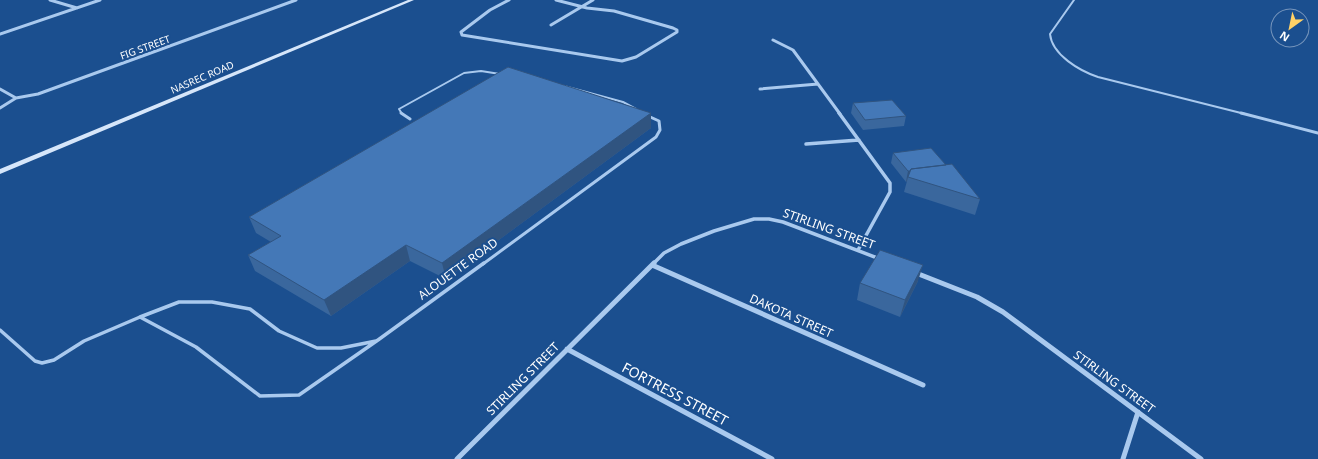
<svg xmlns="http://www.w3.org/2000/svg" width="1318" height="459" font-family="'Noto Sans',sans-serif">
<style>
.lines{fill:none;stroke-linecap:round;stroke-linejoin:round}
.service-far2{stroke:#a9c9ee;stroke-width:2}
.service-far1{stroke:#a9c9ee;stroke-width:3}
.service{stroke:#a9c9ee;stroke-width:3.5}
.minor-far2{stroke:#a9c9ee;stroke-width:3}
.minor-far1{stroke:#a9c9ee;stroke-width:3.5}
.minor{stroke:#a9c9ee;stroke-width:5}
.secondary{fill:#d6e6fa;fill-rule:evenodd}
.wall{fill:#3a679d}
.shaded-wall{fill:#305480}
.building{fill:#4478b7;stroke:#305480}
.labels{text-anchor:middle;stroke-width:4;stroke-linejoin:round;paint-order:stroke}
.far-street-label{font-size:10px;fill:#fff;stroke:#1b4f8f}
.street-label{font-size:12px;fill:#fff;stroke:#1b4f8f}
.near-street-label{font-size:14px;fill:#fff;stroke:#1b4f8f}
</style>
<rect width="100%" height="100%" fill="#1b4f8f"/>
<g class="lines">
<path class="service-far2" d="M1074,0L1050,34C1052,55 1080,71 1098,77L1245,114
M564,86L623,102L636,109
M402,114L399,109L464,73L481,71L500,74"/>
<path class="service-far1" d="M401,113L410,119
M1241,113L1318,133
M483,264L656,137L660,130L659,121L648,116"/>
<path class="service" d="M140,317L179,302H212L250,309L279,331L317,348H341L376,341
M0,330L35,361L42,363L54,360L84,341L140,317L196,347L260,396L299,395L378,340L484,263"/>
<path class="minor-far2" d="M50,0L77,8
M509,0L490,10L461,32L462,35L622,61L636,57L677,32V30L673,28L614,11L587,8L556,0
M551,25L593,0
M0,34L100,0
M773,40L793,50L840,114
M0,89L16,98L38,94L296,0
M760,89L818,84
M0,108L16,98"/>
<path class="minor-far1" d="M839,113L890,183V192L858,250
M806,144L859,140
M653,264L664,253L681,244L714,231L754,219H769L783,222L880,259"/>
<path class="minor" d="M652,265L923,385
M916,273L977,297L1003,312L1201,459
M567,349L772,459
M457,459L654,263
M1123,459L1138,412"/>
<path class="secondary" d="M408,0H414L0,174V169Z"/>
</g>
<path class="wall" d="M853,103L906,116L904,126L863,130L851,113Z
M651,113V128L446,279L410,261L331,316L255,271L248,255L271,242L256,233L249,217Z
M893,153L946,165L980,199L975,215L904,192L907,181L906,182L891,163Z
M918,281L900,317L857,300L860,283Z"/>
<path class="shaded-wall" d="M651,113V128L446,279L442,263Z
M947,166L908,177L907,181L906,182L908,171Z
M406,245L410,261L331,316L324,300Z
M923,265L918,281L900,317L905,300Z"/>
<path class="building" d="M508,67L651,113L442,263L406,245L324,300L248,255L281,236L249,217Z
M892,100L906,116L865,120L853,103Z
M931,148L946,165L911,169L910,171H908L893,153Z
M952,164L980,199L908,177L911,169Z
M880,250L923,265L905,300L860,283Z"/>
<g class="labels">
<g class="far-street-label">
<text transform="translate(145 47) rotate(-20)" y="4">FIG STREET</text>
<text transform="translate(202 77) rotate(-23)" y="4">NASREC ROAD</text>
</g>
<g class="street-label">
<text transform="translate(829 229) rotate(20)" y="4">STIRLING STREET</text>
<text transform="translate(458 269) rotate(-36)" y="4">ALOUETTE ROAD</text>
<text transform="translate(791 316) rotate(24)" y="4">DAKOTA STREET</text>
<text transform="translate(523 379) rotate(-45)" y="4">STIRLING STREET</text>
<text transform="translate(1114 382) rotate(36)" y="4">STIRLING STREET</text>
</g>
<g class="near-street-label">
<text transform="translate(675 394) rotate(28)" y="5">FORTRESS STREET</text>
</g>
</g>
<g transform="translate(1290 28) rotate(213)"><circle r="19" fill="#1b4f8f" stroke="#7695bc"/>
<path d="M0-3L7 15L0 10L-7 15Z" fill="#ffd166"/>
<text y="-6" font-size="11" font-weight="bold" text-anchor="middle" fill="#ffffff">N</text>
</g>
</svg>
